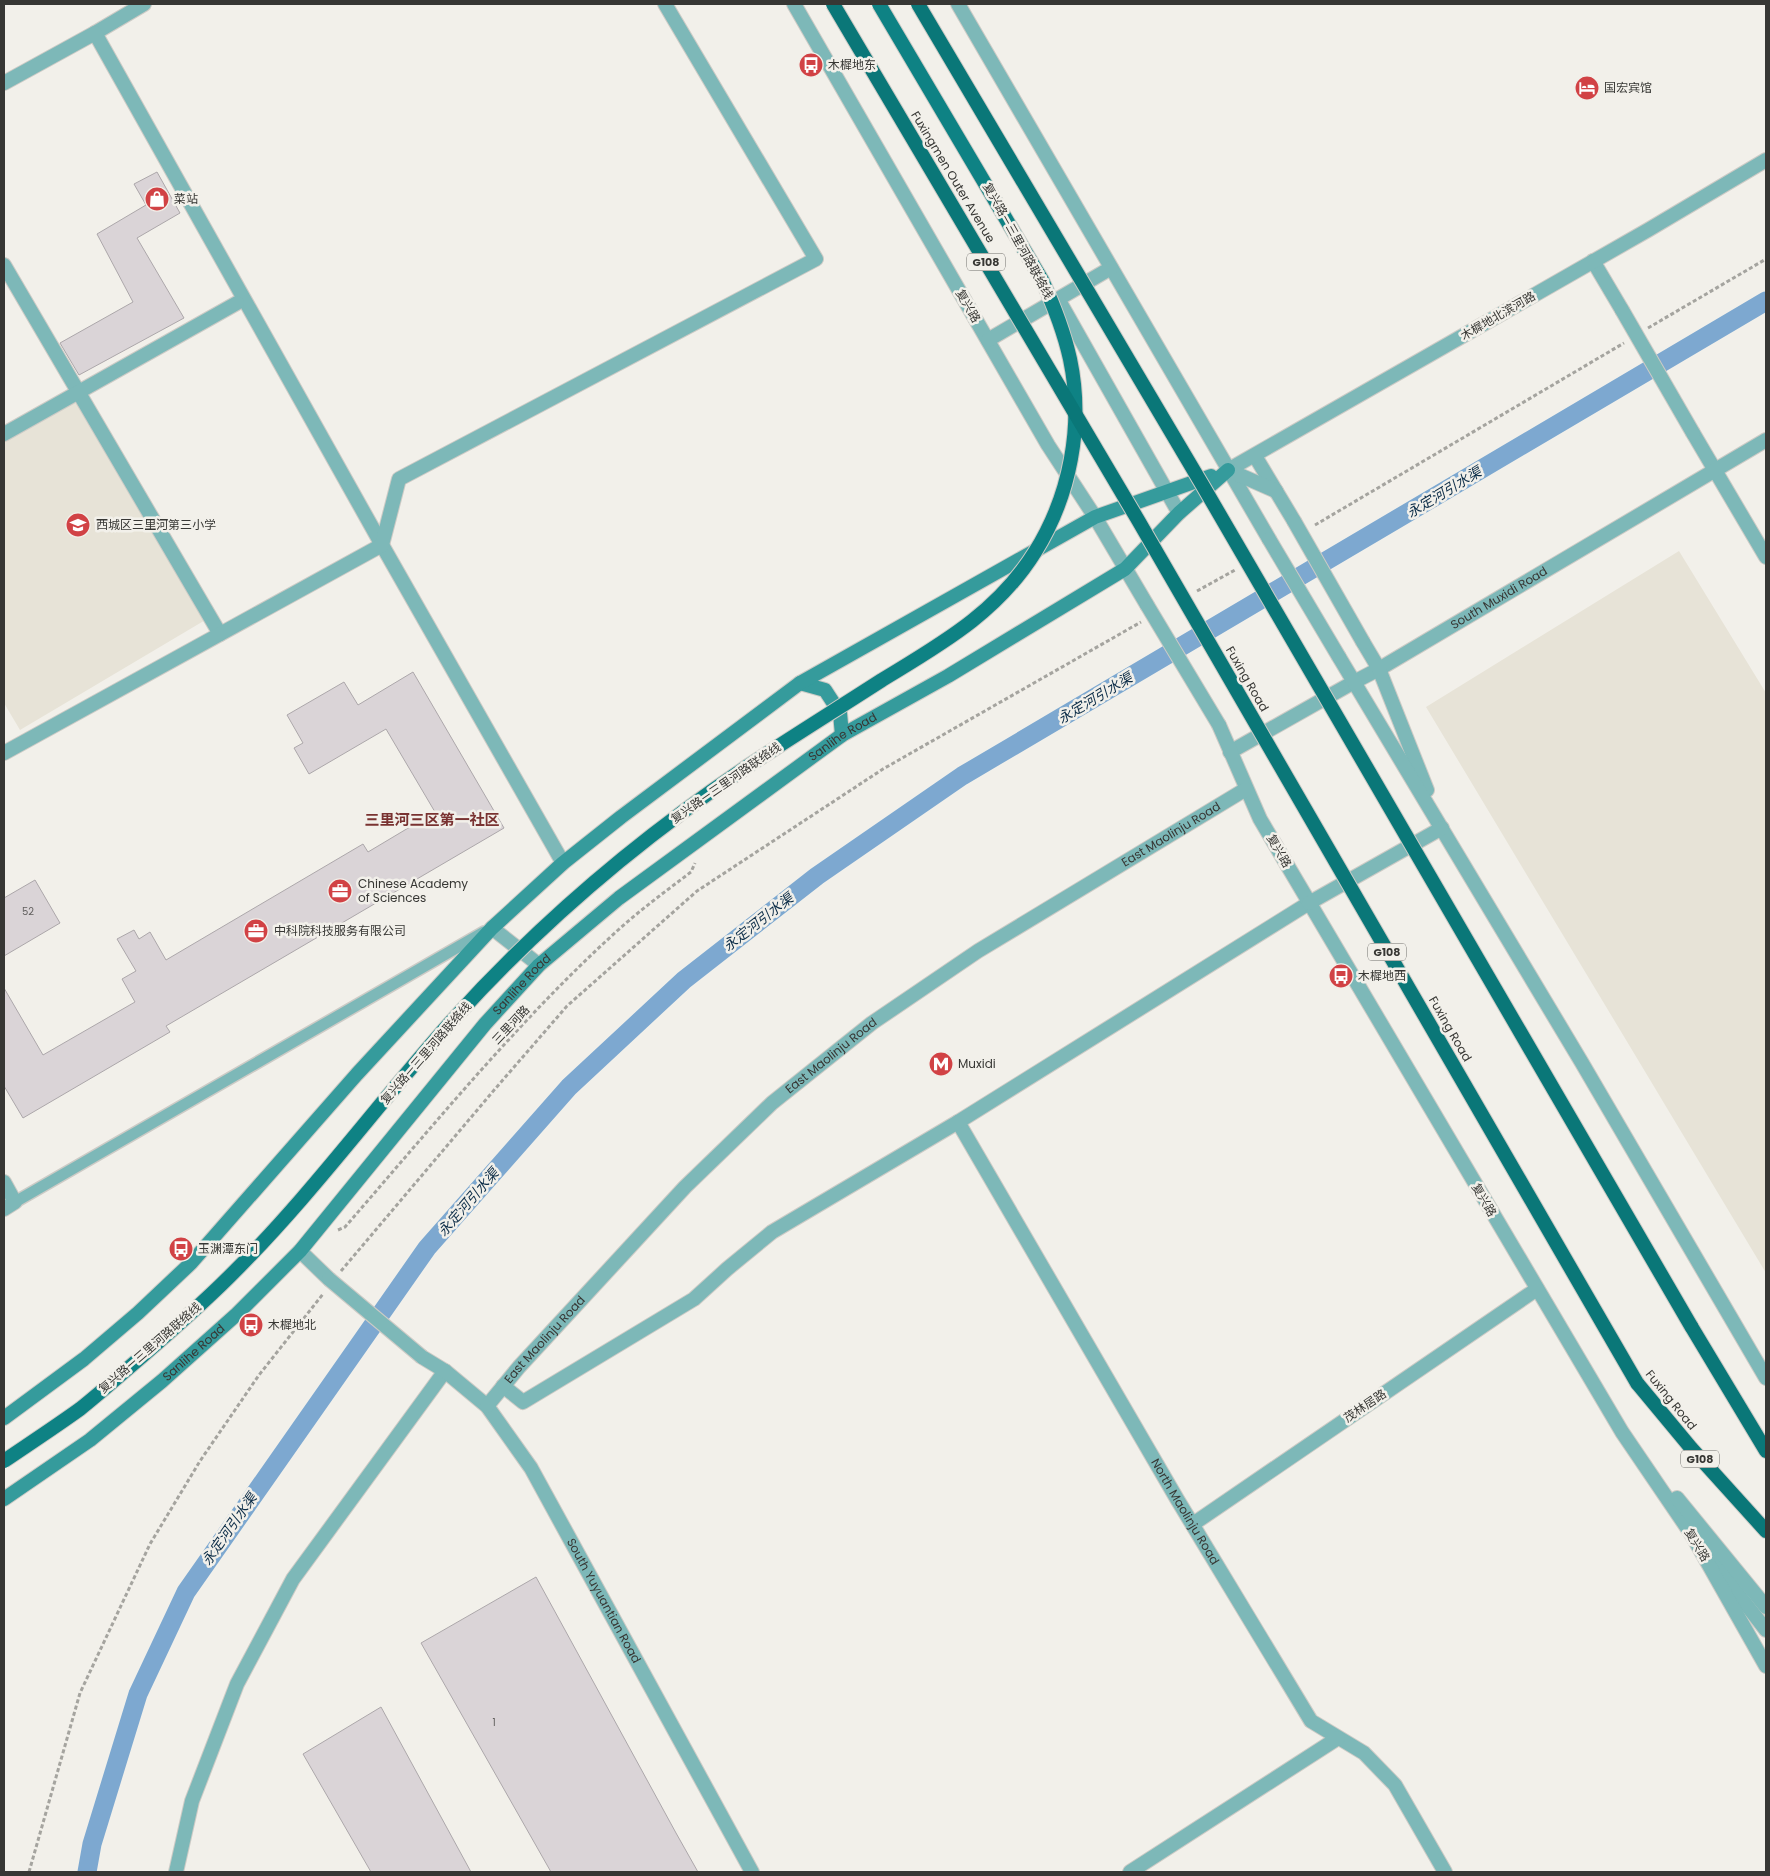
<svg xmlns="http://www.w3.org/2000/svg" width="1770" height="1876" font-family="Poppins,'Noto Sans SC',sans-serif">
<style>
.built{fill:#e7e3d7}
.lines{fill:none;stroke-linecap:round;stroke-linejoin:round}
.canal{stroke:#7da8d0;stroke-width:19}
.building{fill:#dad4d7;stroke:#aca7aa}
.service-casing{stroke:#cdcbc6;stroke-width:14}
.minor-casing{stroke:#cdcbc6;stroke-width:16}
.tertiary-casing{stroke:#cdcbc6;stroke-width:16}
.secondary-casing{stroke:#cdcbc6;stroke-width:16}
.trunk-casing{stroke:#cdcbc6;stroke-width:16}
.path{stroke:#a5a49f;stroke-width:3;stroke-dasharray:4 2.5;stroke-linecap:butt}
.service{stroke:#7db8b8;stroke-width:11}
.minor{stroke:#7db8b8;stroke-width:14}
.tertiary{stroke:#7db8b8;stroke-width:14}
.secondary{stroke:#359b9c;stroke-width:14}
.trunk{stroke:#0a7778;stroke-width:14}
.minor-bridge-casing{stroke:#cdcbc6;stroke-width:16;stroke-linecap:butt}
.tertiary-bridge-casing{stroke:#cdcbc6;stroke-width:16;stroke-linecap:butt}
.primary-bridge-casing{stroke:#cdcbc6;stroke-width:16;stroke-linecap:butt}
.trunk-bridge-casing{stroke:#cdcbc6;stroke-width:16;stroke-linecap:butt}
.minor-bridge{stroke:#7db8b8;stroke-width:14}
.tertiary-bridge{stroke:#7db8b8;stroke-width:14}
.primary-bridge{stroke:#0e8284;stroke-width:14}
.trunk-bridge{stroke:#0a7778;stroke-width:14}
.labels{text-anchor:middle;stroke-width:5;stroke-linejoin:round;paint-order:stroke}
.number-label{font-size:10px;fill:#605e5d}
.shield{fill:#f2f0ea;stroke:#6f6e6b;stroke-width:1}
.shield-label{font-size:11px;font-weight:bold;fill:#373734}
.poi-label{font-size:12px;fill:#373734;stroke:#f2f0ea;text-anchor:start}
.street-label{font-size:12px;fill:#373734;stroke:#f2f0ea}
.water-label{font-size:14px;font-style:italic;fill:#0c2d48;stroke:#f2f0ea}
.quarter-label{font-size:15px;font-weight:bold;fill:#793231;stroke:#f2f0ea}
</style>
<rect width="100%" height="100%" fill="#f2f0ea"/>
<path class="built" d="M72,391L207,619L20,730L4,703V431Z
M1679,551L1766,693V1273L1426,707Z"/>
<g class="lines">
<path class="canal" d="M87,1872L92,1844L138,1694L186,1592L427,1248L569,1087L684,980L817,876L962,776L1766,301"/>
</g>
<path class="building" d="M157,172L180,213L137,238L184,318L79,375L60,343L133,302L97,234L146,205L134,184Z
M413,672L504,828L166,1026L170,1032L23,1118L4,1086V988L43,1055L135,1002L122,979L136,971L117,939L134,930L139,939L150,932L166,960L363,844L368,852L435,812L386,729L309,774L294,748L303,743L287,715L344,682L358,705Z
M35,880L60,923L4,956V898Z
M536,1577L676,1833L698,1872H551L421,1643Z
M381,1707L471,1872H371L303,1754Z"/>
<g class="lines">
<defs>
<path id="service" d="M15,1202L484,932"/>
<g id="minor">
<path d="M95,33L144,4"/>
<path d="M4,83L95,33L382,545L563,863"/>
<path d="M1593,261L1622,310"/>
<path d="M4,265L220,634"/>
<path d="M1693,433L1766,557"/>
<path d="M4,434L237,303"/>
<path id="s1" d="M1230,752L1354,682L1379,669L1766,440"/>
<path d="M4,753L382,545L399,479L816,259L665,4"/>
<path id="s2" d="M958,1122L1177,1499L1311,1721L1364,1753L1395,1785L1445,1872"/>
<path d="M4,1182L15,1202L4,1209"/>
<path d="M503,1386L523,1402L694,1299L727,1269L772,1232L958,1122L1309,903"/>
<path d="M1193,1524L1537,1289"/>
<path d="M1710,1558L1766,1630"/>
<path d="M176,1872L192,1801L237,1684L293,1579L445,1371"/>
<path d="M1130,1872L1338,1738"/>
</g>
<g id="tertiary">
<path d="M794,4L1048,445L1095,517L1147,605"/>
<path d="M958,4L1269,539"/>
<path d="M1058,299L1179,513"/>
<path d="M988,340L1111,268"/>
<path d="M1255,456L1294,521"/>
<path d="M1228,470L1648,230L1766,160"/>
<path d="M1228,470L1276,491"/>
<path d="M1363,642L1379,669L1427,790"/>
<path d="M1339,657L1582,1063L1766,1378"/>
<path d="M1219,725L1260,819L1622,1432L1692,1535L1766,1666"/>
<path d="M1309,903L1442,828"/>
<path d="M492,928L539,965"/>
<path d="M300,1251L329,1279"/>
<path id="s3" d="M422,1357L445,1371L487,1406L531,1468L752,1872"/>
<path id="s4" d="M487,1406L519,1367L685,1187L772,1103L872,1023L978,951L1246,789"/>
<path d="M1677,1498L1766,1607"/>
</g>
<g id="secondary">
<path d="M800,683L825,690L840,713L842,735"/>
<path d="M4,1418L84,1359L138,1313L191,1263L357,1074L492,928L563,863L621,817L800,683L1095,517L1211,476"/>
<path id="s5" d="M4,1499L90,1440L162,1381L237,1314L300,1251L485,1024L539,965L619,898L842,735L948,676L1125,569L1179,513L1228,470"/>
</g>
<path id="trunk" d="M1691,1326L1766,1451
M1637,1383L1691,1448L1766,1531"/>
</defs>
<use href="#service" class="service-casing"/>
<use href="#minor" class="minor-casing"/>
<use href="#tertiary" class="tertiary-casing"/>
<use href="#secondary" class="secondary-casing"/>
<use href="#trunk" class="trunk-casing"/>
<path class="path" d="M1648,328L1766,259
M1315,525L1624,343
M1197,591L1235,570
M338,1230L345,1227C433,1126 518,1021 617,931C640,910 666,891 691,872L695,863
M341,1271L495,1089L567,1006L697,891L883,769L1141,622
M29,1872L80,1693L150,1544L200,1461L259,1375L323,1294"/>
<use href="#service" class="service"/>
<use href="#minor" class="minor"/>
<use href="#tertiary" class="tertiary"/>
<use href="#secondary" class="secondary"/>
<use href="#trunk" class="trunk"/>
<defs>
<path id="minor-bridge" d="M1622,310L1693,433"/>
<path id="tertiary-bridge" d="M1294,521L1363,642
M1269,539L1339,657
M1147,605L1219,725
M329,1279L422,1357"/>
<path id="primary-bridge" d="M4,1461C29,1444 55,1427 80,1409C95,1397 110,1384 125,1371C161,1340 197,1309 230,1276C310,1197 376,1106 450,1023C538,925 639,839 748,766C792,737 837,709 882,680C941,644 997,613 1035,552C1070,496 1084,425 1070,359C1064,332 1054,306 1042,280L879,4"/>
<path id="trunk-bridge" d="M833,4L1138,520L1637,1383
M918,4L1203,486L1691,1326"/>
</defs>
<use href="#minor-bridge" class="minor-bridge-casing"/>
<use href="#tertiary-bridge" class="tertiary-bridge-casing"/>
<use href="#primary-bridge" class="primary-bridge-casing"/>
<use href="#trunk-bridge" class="trunk-bridge-casing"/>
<use href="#minor-bridge" class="minor-bridge"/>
<use href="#tertiary-bridge" class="tertiary-bridge"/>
<use href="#primary-bridge" class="primary-bridge"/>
<use href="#trunk-bridge" class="trunk-bridge"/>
</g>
<defs>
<symbol id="bus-disc" viewBox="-11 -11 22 22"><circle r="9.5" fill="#d14245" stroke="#f2f0ea"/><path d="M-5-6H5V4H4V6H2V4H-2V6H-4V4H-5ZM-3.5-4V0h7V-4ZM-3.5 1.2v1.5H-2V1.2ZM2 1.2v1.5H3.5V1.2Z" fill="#fff"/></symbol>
<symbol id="hotel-disc" viewBox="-11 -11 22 22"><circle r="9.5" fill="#d14245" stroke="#f2f0ea"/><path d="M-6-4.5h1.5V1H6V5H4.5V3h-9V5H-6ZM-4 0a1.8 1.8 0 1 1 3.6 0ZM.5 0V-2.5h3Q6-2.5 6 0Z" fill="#fff"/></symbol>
<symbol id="shop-disc" viewBox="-11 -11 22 22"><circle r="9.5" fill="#d14245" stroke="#f2f0ea"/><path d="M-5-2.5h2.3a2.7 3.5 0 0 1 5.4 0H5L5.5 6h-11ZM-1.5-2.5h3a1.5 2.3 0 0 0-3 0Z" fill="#fff"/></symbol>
<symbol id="school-disc" viewBox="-11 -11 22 22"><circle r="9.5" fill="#d14245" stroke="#f2f0ea"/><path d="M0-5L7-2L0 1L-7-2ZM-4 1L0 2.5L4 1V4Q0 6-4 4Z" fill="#fff"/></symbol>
<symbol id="office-disc" viewBox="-11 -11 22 22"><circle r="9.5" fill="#d14245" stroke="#f2f0ea"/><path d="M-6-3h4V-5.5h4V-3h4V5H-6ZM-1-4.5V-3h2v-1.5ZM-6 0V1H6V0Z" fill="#fff"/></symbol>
<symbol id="metro-disc" viewBox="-11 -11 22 22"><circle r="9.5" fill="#d14245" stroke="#f2f0ea"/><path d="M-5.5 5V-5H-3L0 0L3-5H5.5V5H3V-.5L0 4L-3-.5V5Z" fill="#fff"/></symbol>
</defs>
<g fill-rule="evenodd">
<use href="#bus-disc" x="797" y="51" width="28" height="28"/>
<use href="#hotel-disc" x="1573" y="74" width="28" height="28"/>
<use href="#shop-disc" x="143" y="185" width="28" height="28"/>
<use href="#school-disc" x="64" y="511" width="28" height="28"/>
<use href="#office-disc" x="326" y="877" width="28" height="28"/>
<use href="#office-disc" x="242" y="917" width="28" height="28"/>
<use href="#bus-disc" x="1327" y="962" width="28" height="28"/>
<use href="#metro-disc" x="927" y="1050" width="28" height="28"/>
<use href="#bus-disc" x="167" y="1235" width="28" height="28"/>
<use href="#bus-disc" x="237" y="1311" width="28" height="28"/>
</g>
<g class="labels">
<g class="number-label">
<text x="28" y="915">52</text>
<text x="494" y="1726">1</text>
</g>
<g class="shield">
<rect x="967" y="253.5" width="38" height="17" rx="4"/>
<rect x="1368" y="943.5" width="38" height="17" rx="4"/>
<rect x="1681" y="1450.5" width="38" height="17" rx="4"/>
</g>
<g class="shield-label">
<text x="986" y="266">G108</text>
<text x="1387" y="956">G108</text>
<text x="1700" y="1463">G108</text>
</g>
<g class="poi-label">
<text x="828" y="69">木樨地东</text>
<text x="1604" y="92">国宏宾馆</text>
<text x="174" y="203">菜站</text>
<text x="96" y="529">西城区三里河第三小学</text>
<text x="358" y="888">Chinese Academy<tspan x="358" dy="14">of Sciences</tspan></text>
<text x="274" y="935">中科院科技服务有限公司</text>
<text x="1358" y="980">木樨地西</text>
<text x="958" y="1068">Muxidi</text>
<text x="198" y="1253">玉渊潭东门</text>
<text x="268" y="1329">木樨地北</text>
</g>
<g class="street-label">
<text transform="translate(953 177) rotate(59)" y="4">Fuxingmen Outer Avenue</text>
<text transform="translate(1018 241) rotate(61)" y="4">复兴路—三里河路联络线</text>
<text transform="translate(968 306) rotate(60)" y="4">复兴路</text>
<text transform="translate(1498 316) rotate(-30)" y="4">木樨地北滨河路</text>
<text dy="4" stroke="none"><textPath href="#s1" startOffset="310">South Muxidi Road</textPath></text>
<text transform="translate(1247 679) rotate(60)" y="4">Fuxing Road</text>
<text dy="4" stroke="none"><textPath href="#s5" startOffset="1140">Sanlihe Road</textPath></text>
<text transform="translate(726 783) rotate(-35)" y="4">复兴路—三里河路联络线</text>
<text dy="4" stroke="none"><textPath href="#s4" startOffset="898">East Maolinju Road</textPath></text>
<text transform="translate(1279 851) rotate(60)" y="4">复兴路</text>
<text dy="4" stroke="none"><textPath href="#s5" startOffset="734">Sanlihe Road</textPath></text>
<text transform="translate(511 1025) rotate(-47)" y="4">三里河路</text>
<text transform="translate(1450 1029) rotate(60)" y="4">Fuxing Road</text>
<text transform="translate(426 1053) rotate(-49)" y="4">复兴路—三里河路联络线</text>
<text dy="4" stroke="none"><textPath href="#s4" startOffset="492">East Maolinju Road</textPath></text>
<text transform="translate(1484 1200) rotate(60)" y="4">复兴路</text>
<text dy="4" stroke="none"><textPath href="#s4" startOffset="88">East Maolinju Road</textPath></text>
<text transform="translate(150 1348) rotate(-41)" y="4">复兴路—三里河路联络线</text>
<text dy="4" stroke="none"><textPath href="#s5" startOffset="240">Sanlihe Road</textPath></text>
<text transform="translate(1671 1400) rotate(51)" y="4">Fuxing Road</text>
<text transform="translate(1365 1406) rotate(-34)" y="4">茂林居路</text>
<text dy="4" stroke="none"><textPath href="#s2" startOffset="451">North Maolinju Road</textPath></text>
<text transform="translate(1697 1545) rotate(59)" y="4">复兴路</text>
<text dy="4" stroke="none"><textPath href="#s3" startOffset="309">South Yuyuantian Road</textPath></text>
</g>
<g class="water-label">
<text transform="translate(1444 492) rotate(-31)" y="5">永定河引水渠</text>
<text transform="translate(1095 698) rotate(-31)" y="5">永定河引水渠</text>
<text transform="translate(758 922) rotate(-38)" y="5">永定河引水渠</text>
<text transform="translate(468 1202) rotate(-49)" y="5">永定河引水渠</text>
<text transform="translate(229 1529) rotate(-55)" y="5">永定河引水渠</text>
</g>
<g class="quarter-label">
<text x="432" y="825">三里河三区第一社区</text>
</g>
</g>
<rect width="1770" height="1876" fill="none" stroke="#373734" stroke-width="10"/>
</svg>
